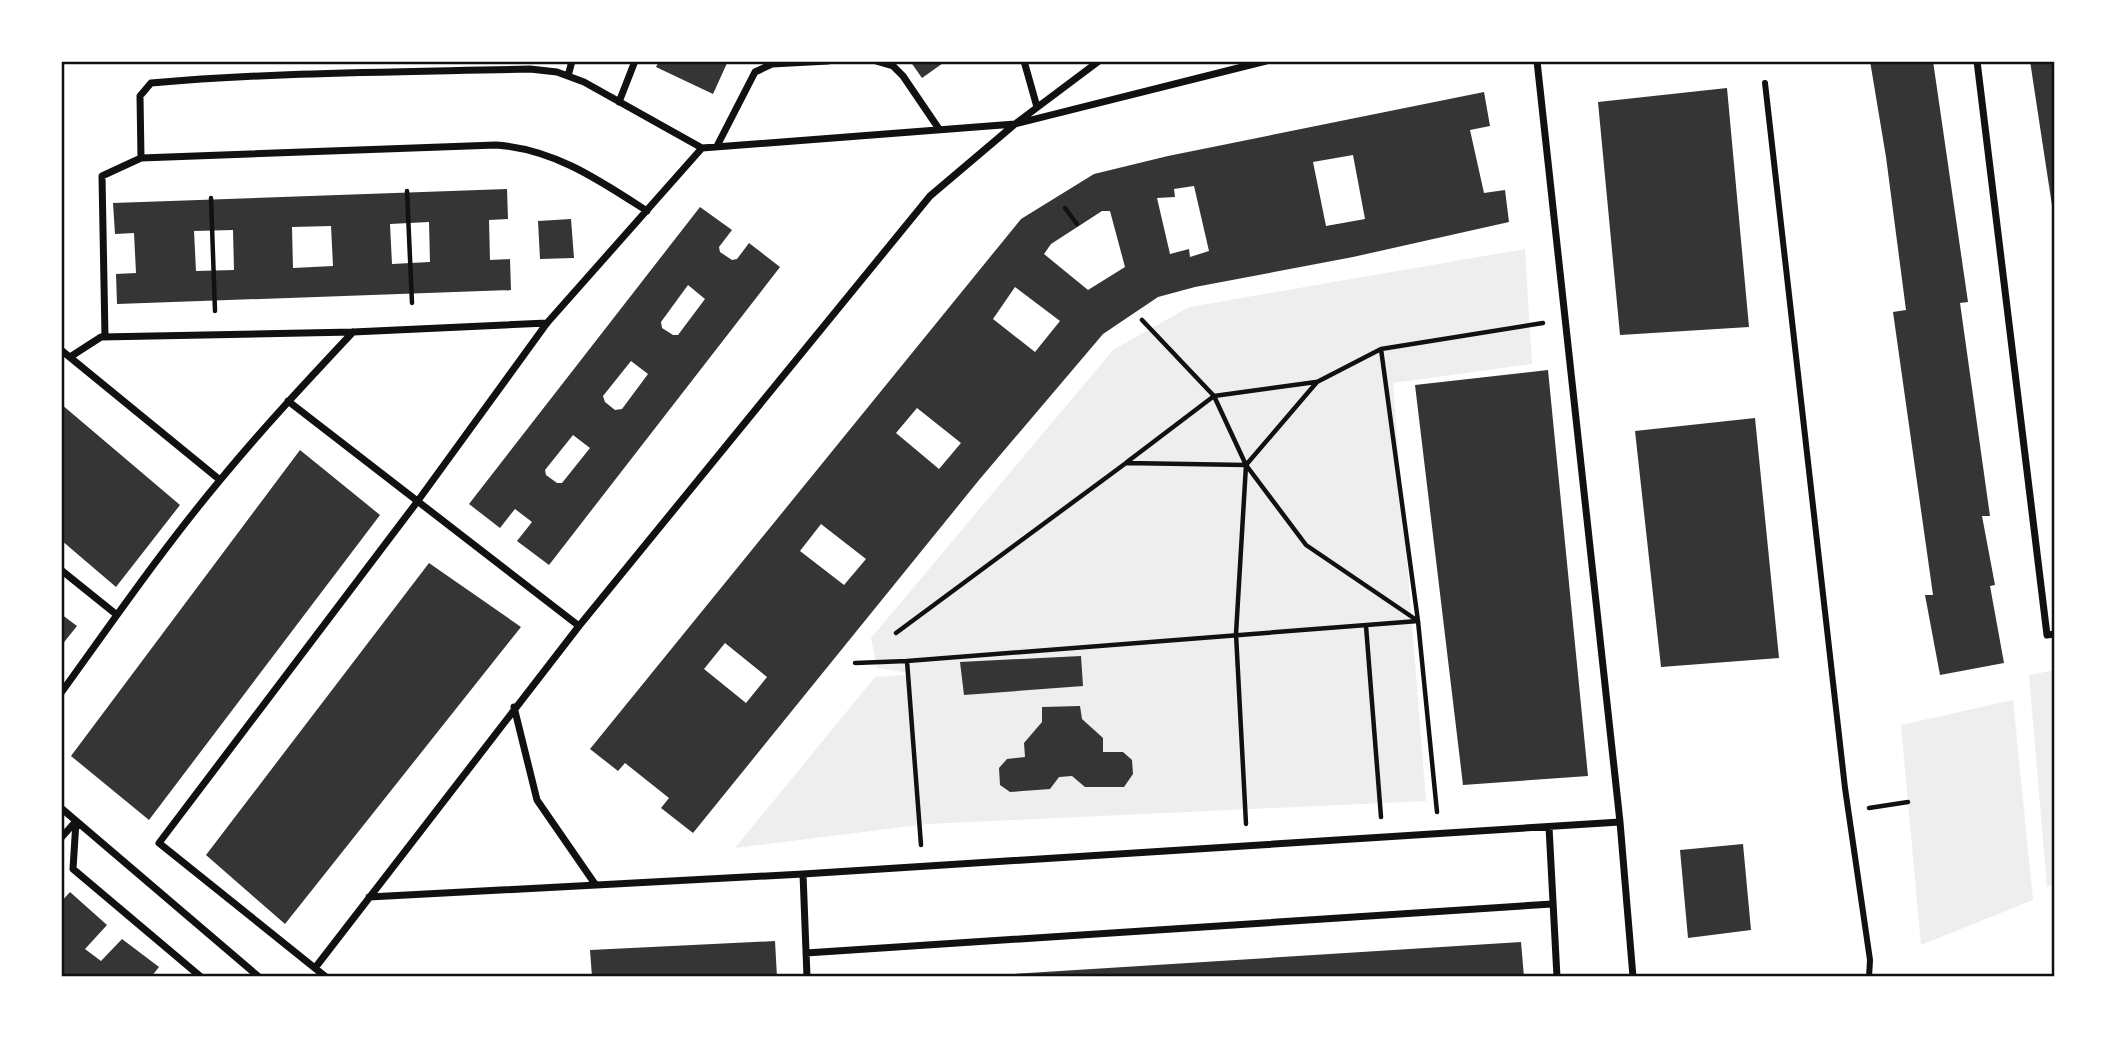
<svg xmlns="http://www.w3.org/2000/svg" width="2116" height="1038" font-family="'PT Sans Narrow',sans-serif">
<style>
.green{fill:#eee}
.building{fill:#353535;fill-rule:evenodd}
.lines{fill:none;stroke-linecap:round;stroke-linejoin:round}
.path{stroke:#111;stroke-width:4.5}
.pedestrian{stroke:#111;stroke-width:6}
.minor{stroke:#111;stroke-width:7}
.neatline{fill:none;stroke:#111;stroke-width:2.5}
</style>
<rect width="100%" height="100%" fill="#fff"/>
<path class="green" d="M1525,249L1532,364L1393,383L1426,801L927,824L735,848L875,677L915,674L877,668L871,638L1113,350L1189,307Z
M2055,670V884L2047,887L2029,675Z
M2013,700L2033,900L1921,945L1901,725Z"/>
<path class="building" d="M659,61H728L713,94L656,67Z
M910,61H946L922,78Z
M1870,61H1933L1968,302L1960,303L1990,516H1982L1995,585L1990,586L2004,663L1940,675L1925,595H1933L1893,312L1906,310L1886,157Z
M2030,61H2055V212H2053Z
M1727,88L1749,327L1620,335L1598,102Z
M1484,92L1490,126L1470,130L1484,193L1505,190L1509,222L1353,257L1195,287L1158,297L1103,334L979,480L693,833L661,808L669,798L625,763L618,771L590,749L1021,219L1094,174L1168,156ZM1353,155L1365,219L1326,226L1313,162ZM1194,186L1209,251L1190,257L1189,249L1170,254L1157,198L1175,197L1174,189ZM1102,211H1110L1125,267L1088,290L1044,254L1051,244ZM1015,287L1060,321L1035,352L993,319ZM917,408L961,443L939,469L896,433ZM821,524L866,559L844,585L800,551ZM725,643L767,677L746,703L704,669Z
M507,189L508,219L489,220L490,260L510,259L511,290L117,304L116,274L136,273L134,233L115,234L113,203ZM429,222L430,262L392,264L390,224ZM331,226L333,266L293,268L292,227ZM233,230L234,270L196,271L194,231Z
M700,207L732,230L719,247L720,252L732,260L737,259L749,243L780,267L549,565L517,541L532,522L515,509L500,528L469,504ZM688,285L705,299L678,335H673L662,328L661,322ZM631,361L648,374L622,409L615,410L605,402L603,396ZM573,435L590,448L562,483H557L546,475L545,470Z
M571,219L574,258L540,259L538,221Z
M1548,370L1588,776L1463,785L1415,385Z
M61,404L180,505L116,587L61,540Z
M1755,418L1779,658L1661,667L1635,431Z
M300,450L380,515L149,820L71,756Z
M429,563L521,627L285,924L206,855Z
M61,614L77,626L61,646Z
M1081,656L1083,686L964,695L960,662Z
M1080,706L1082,719L1103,738V752H1123L1132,760L1133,774L1124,787H1085L1072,776L1059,777L1050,789L1010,792L1000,785L999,768L1007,759L1025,757L1024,743L1042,722V707Z
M1743,844L1751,930L1688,938L1680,850Z
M70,892L107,925L85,949L101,961L122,939L159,967L151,977H61V902Z
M775,941L777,977H592L590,950Z
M1521,942L1524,977H998V975Z"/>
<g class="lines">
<path class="path" d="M407,191L412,303
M211,198L215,311
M1065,208L1077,224
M1142,320L1214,396L1246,465L1306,545L1418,621L1437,812
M1127,462L1214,396L1316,382
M1366,626L1381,817
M896,633L1126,463L1246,465
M855,663L907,661
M1869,808L1908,802
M1246,824L1236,634L1246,465L1317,382L1381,349L1543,323
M921,845L907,661L1418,621L1381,349"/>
<path class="pedestrian" d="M1765,83L1845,788L1870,960L1869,977"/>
<path class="minor" d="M876,61L893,66L903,76L939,129
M1024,61L1037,107
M1537,61L1620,822L1633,977
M1977,61L2047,635L2055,634
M568,76L572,61
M619,102L635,61
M717,146L755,72L772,64L828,61
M647,211C599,180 554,149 496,145L141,158L140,96L151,83C277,72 403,72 530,69L557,72L584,82L702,148L1015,124L1266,61
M105,337L102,176L141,158
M61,350L220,480
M70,357L101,337L353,332L547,323
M288,401L579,626
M61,570L117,615
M61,693C113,621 164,547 221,479C263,428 308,380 353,332
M514,707L537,800L595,884
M61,808L259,977
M76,821L73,869L201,977
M1549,827L1557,977
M61,838L76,821
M803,874L807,977
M369,897L803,874L1620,822
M806,953L1552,904
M315,968L579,626L930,196L1015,124L1099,61
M326,977L159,843L417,502L547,323L702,148"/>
</g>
<rect width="2116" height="1038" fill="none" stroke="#ffffff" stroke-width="126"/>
<rect x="63" y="63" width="1990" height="912" class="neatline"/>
</svg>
